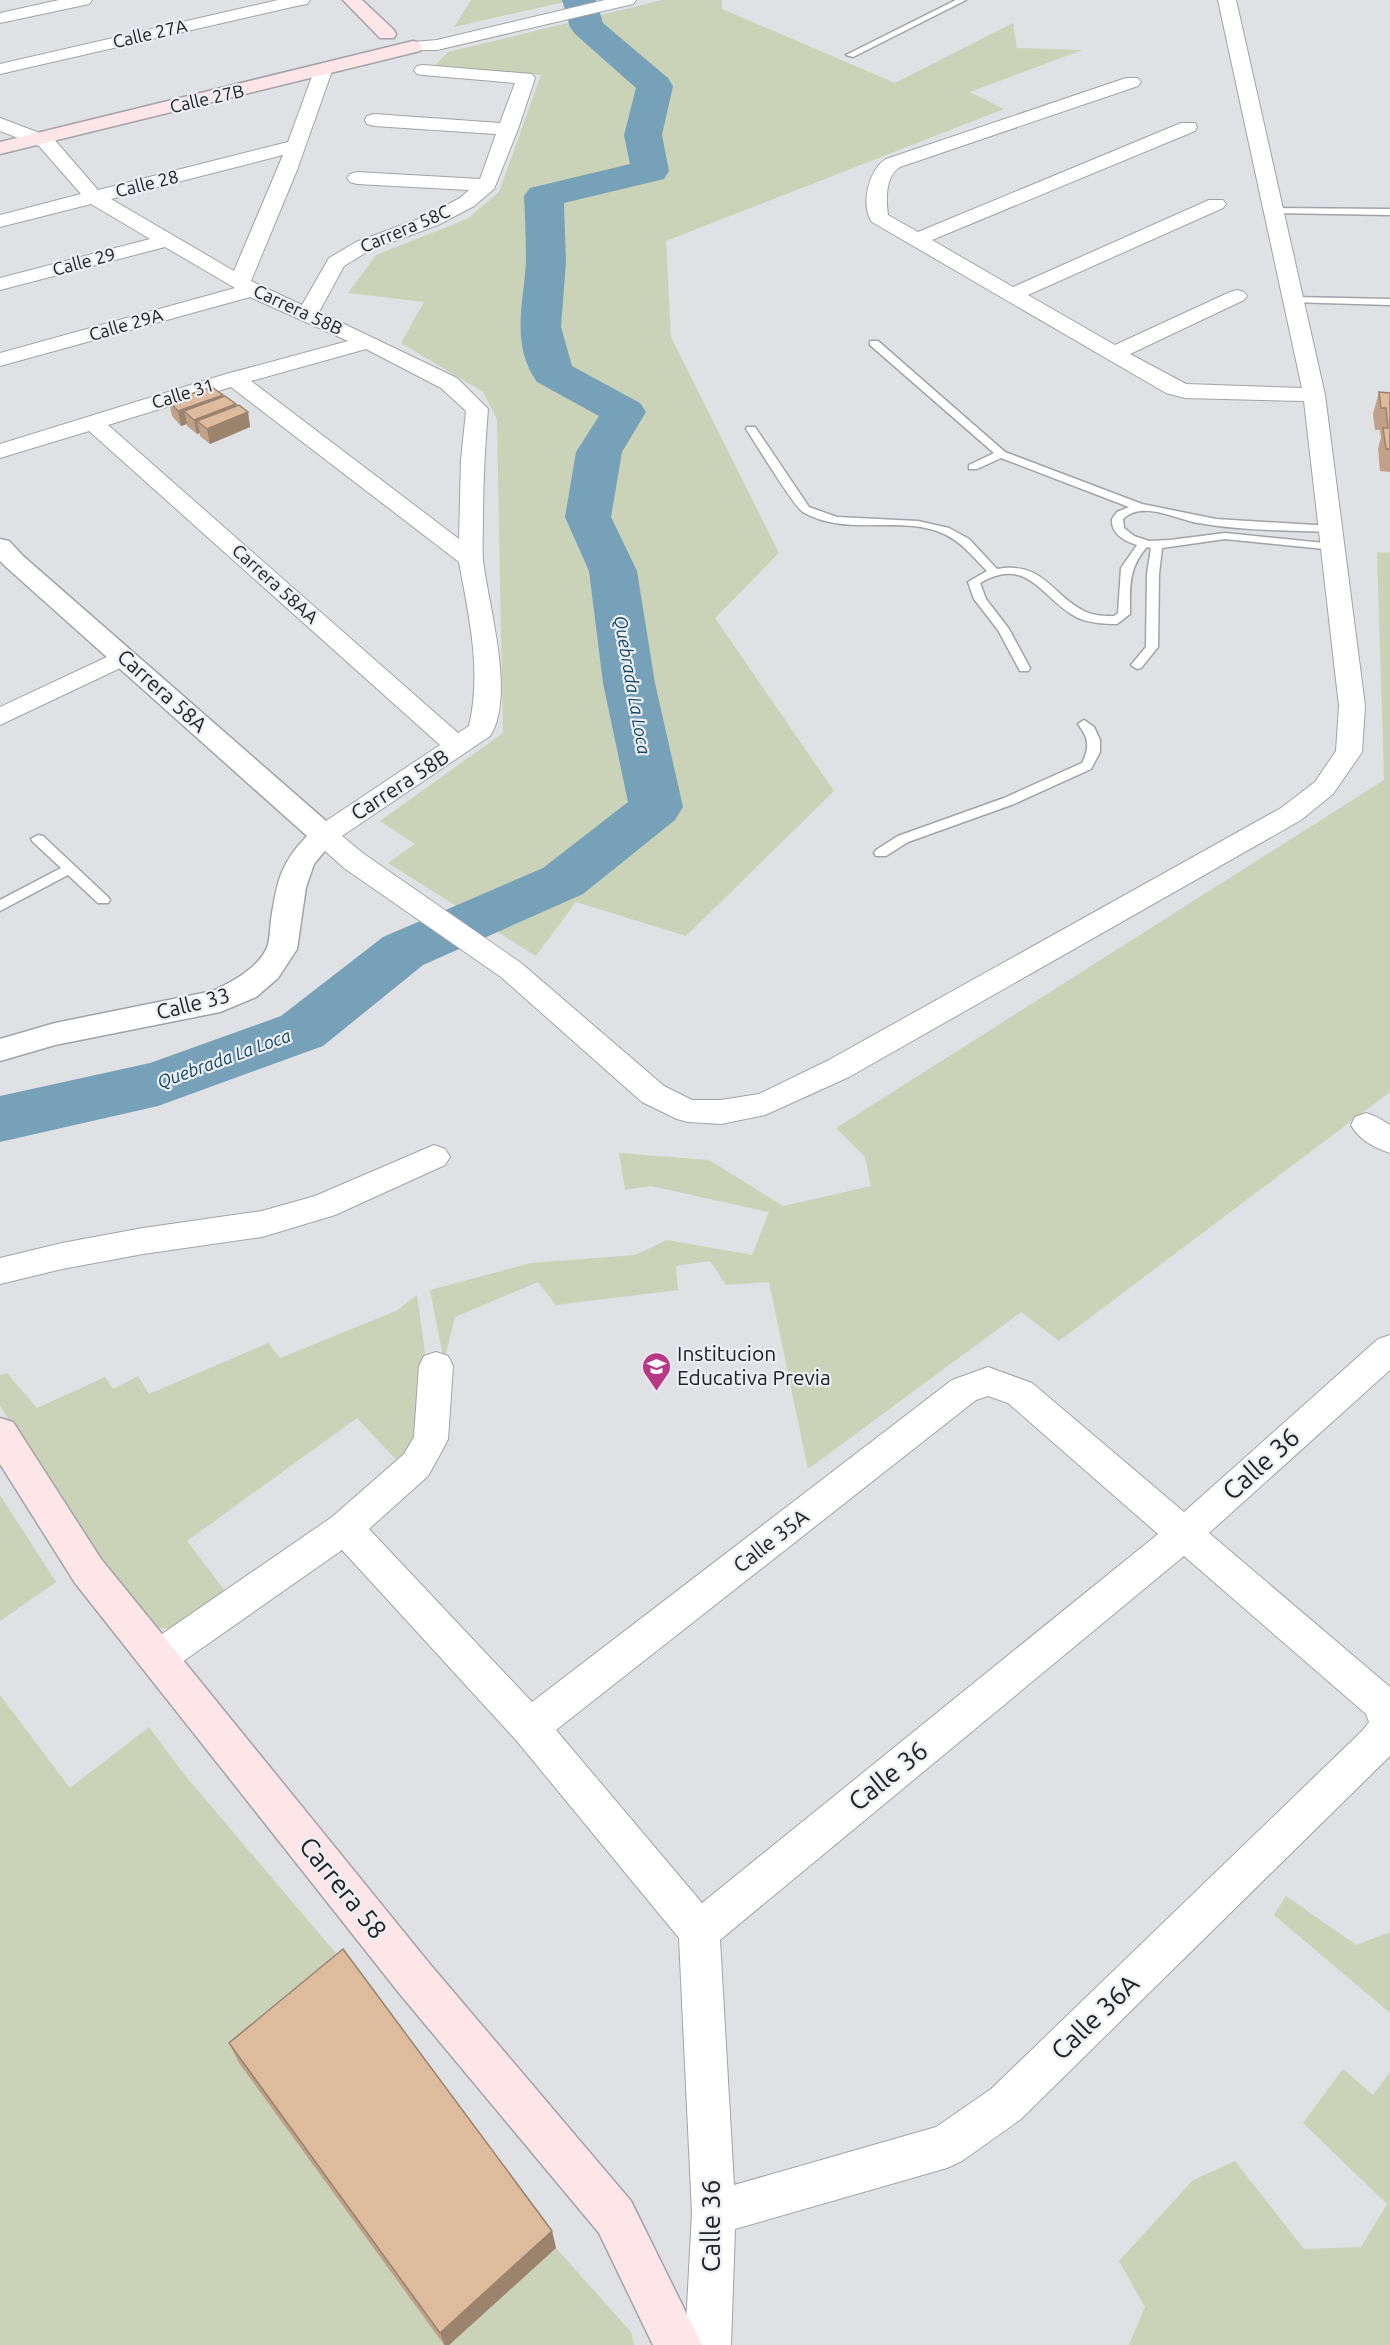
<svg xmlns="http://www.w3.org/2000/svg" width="1390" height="2345" font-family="Ubuntu,sans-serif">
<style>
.green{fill:#cad3b7}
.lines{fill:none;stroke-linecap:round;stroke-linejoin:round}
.river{fill:#77a1b9;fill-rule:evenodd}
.service-casing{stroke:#a2a3a8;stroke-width:3}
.minor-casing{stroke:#a2a3a8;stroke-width:2}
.tertiary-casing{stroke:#a2a3a8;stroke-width:3}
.secondary-casing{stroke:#a2a3a8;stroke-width:3}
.service{fill:#fff;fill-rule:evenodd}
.minor{fill:#fff;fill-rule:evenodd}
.tertiary{fill:#fff;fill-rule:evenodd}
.secondary{fill:#fee6e8;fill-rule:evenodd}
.wall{fill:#bfa187}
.shaded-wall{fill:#9b836e}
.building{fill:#debb9d;stroke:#9b836e;stroke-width:1.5}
.labels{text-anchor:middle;stroke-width:4.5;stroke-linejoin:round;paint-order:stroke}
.far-street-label{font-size:18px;fill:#202122;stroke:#eceef3}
.far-water-label{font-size:18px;font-style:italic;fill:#104660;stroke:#eceef3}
.street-label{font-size:21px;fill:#202122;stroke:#eceef3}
.poi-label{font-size:21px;fill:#202122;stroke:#eceef3;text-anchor:start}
.near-street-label{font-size:26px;fill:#202122;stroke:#eceef3}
</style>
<rect width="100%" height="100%" fill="#dfe1e5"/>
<path class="green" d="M471,0H573L454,27Z
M662,0H722V9L895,83L1013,23L1017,48L1082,50L970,92L1004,109L666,241L671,337L779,553L715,618L834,791L686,936L576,902L536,956L388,863L415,844L380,821L503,733L497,419L483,392L401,343L424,302L348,293L376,255L467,219L499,192L541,75L435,65L448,52Z
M1377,552L1390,553V1092L1059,1341L1021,1312L808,1469L769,1282L726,1285L710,1261L676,1266L678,1290L556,1305L538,1282L455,1317L444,1361L430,1290L531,1263L635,1255L667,1240L752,1255L769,1212L651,1186L625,1190L619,1153L709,1160L783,1206L871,1186L865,1157L836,1128L1384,780Z
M417,1295L429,1381L424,1435L403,1467L357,1418L187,1541L228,1595L179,1629L156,1628L103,1561L0,1406V1375L7,1373L37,1408L105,1377L113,1389L138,1376L149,1394L268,1343L280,1358L396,1311Z
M0,1495L56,1582L0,1621Z
M0,1695L70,1788L149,1727L183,1773L350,1970L239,2063L444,2345H0Z
M1286,1896L1356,1945L1390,1932V2013L1274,1915Z
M1343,2069L1373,2095L1390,2072V2345H1129L1145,2307L1119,2261L1193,2180L1235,2161L1304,2249L1361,2247L1387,2204L1303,2123Z
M556,2248L631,2332L634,2345H449Z"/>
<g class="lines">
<path class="river" d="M562,0H596L603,23L668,78L673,86L662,135L669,171L664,179L564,203L566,262L561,327L572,366L640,403L646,412L622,452L611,517L637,571L655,683L683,807L675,820L583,894L423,965L323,1046L158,1106L0,1142V1096L150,1063L281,1016L383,937L543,868L628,802L603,683L589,571L565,517L576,452L599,416L537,382C510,344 524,303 526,261C526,239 525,218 524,196L530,188L630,164L624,135L636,88L575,34L570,27Z"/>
<defs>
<path id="service" d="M956,0H966L853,57L846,55Z
M1271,208L1390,209V215L1274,213L1269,210Z
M1294,297L1390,299V305L1290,302L1289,300Z
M870,341H878L1005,452L1142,504L1216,519L1332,526L1338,529L1332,532C1287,530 1242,531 1198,523C1176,519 1142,500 1123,519L1124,528L1134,536L1149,541L1170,540L1225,533L1334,544L1340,547L1334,550L1225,539L1162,548L1159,574L1158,647L1141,668L1137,669L1131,665L1146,647L1147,574L1151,548L1147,547C1128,568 1130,587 1130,614L1117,624C1103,624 1088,623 1076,617C1041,598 1028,555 980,583L986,599L1009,629L1030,668L1028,671H1020L998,630L974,599L968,582L987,571C973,557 961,541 942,533C898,515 845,537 803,512C794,507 755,442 746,429L747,427H755L809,507L837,517L918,521L949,528L969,539L997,569C1045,561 1051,596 1086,612C1095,616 1105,616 1114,616L1118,613L1121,568L1137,545C1124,541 1111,534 1112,519L1117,512L1129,507L1001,458L977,469H969V465L994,453L870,345Z
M1084,720L1094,727L1100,740V752L1091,769L1014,804L908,842L886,856H876L874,853L876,850L898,836L1004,798L1082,763C1090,747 1089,738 1078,724Z
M38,835L43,836L108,897L110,900L108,903H98L68,875L0,911V900L61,868L33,842L31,839Z"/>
<path id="minor" d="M59,0H92L89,4L0,23V13Z
M278,0H310L307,4L301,5L0,74V64Z
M605,0H636L633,4L437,50H414L411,46L414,42L437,40Z
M1218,0H1236L1325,395L1365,706L1362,752L1333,794L1301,820L849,1077L765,1115L721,1124L688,1122L677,1119L642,1102L501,977L344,868L314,841L310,835L314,829L440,745L89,431L0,458V444L226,374L348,341L250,297L0,366V353L235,288L165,247L0,290V278L150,239L91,204L0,227V215L81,194L39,146L0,131V118L53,138L98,190L288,142L314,71L317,67H329L332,71L297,170L251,281L302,305L329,258L356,242L424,217L460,198L469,190L357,184L350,182L347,178L350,174L357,172L480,179L496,134L374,126L367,124L365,120L367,116L374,114L500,123L515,83L423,75L417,74L414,70L417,66L423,65L532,74L535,78L518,129L494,189L474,206L438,225L370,250L344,266L319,312L457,378L488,409C485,446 483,482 483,519C483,532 482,547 483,560C488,605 516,696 490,736L342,836L364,854L521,963L664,1086L692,1100H721L759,1094L827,1061L1281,808L1315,782L1336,751L1339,706L1304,401L1185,398L1166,393L872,222C860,205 869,169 886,159L1126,78H1138L1141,82L1138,86L900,167C885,176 886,200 888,215L918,232L1181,123H1195L1197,127L1195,131L932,240L1013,287L1209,200H1223L1226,204L1223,208L1028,295L1115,345L1230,292L1237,290L1244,292L1247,296L1244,300L1130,354L1186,384L1302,388ZM283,155L234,271L111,199ZM366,349L441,388L466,411L461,460L459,539L251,381ZM231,387L459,562C469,617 482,671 469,726L458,733L108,425Z
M124,649L133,652L137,657L133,662L0,725V707Z
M1366,1113L1377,1117L1390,1125V1153C1375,1148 1358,1139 1351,1125L1355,1117Z
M434,1145L445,1149L450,1157L445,1165L335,1215L262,1237L143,1254L62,1269L0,1284V1258L62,1243L143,1228L262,1211L315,1196Z
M1390,1335V1370L1209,1533L1390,1687V1756L1021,2119L962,2161L947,2168L735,2229L731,2345H685L692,2213L679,1938L516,1740L342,1550L172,1669L159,1674L146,1669L140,1657L146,1645L332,1517L404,1454L414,1437L419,1366L424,1356L436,1352L448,1356L453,1366L448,1439L443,1449L428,1476L369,1529L532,1702L952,1380L988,1367L1032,1383L1184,1512L1378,1339ZM988,1396L1008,1403L1158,1534L702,1903L556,1730L976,1400ZM1184,1556L1366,1714L1369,1722L1362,1731L991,2089L936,2127L734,2185L720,1940Z"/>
<path id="tertiary" d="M0,539L9,541L23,556L334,828L338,835L314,864L306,887L297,949L278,978L256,997L220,1012L55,1045L0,1061V1039L55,1023L213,991C232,982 257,969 267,948C270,940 270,928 271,920C277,882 280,864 307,836L5,566L0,561Z"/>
<path id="secondary" d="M343,0H362L394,30L396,34L394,38H380Z
M413,41L420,43L422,47L420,51L0,154V142Z
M0,1418L13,1422L101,1559L429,1963L631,2201L702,2345H653L599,2233L399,1993L75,1583L0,1464Z"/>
</defs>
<use href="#service" class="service-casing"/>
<use href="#minor" class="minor-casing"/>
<use href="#tertiary" class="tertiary-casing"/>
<use href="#secondary" class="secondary-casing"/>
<use href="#service" class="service"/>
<use href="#minor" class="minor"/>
<use href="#tertiary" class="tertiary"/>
<use href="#secondary" class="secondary"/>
</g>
<path class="wall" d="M1379,392L1390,393V472L1380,471L1378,449L1381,437L1380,430H1375L1373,414Z
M223,395V397L236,406L248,412L250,427L210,444L200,436V433L197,434L187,426V424L181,426L172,416L169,401Z
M229,2043L552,2231L556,2248L449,2345H444L239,2063Z"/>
<path class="shaded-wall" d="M223,395L225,408L236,404L238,416L248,412L250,427L210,444L207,429L197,421L200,433L197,434L194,420L184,411L187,424L181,426L178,411Z
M552,2231L556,2248L449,2345H445L440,2333Z"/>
<path class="building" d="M212,387L223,395L178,411L169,401Z
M1379,392L1390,393V449H1386L1383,428H1388L1386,408H1381Z
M225,396L236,404L194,420L184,411Z
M239,405L248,412L207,429L197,421Z
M343,1949L552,2231L440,2333L229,2043Z"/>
<defs>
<symbol id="school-pin" viewBox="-11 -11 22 30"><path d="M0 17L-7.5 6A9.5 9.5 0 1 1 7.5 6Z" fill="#b73885" stroke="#eceef3"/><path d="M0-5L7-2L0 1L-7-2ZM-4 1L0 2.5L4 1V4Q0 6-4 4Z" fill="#fff"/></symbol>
</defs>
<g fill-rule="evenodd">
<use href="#school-pin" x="640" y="1350" width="33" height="45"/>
</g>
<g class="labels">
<g class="far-street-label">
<text transform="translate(150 34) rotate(-13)" y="6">Calle 27A</text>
<text transform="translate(207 99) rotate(-13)" y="6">Calle 27B</text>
<text transform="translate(147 184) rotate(-14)" y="6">Calle 28</text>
<text transform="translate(405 229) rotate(-23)" y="6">Carrera 58C</text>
<text transform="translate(84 262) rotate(-15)" y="6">Calle 29</text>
<text transform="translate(298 310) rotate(25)" y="6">Carrera 58B</text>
<text transform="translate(126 325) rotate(-16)" y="6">Calle 29A</text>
<text transform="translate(183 394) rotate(-17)" y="6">Calle 31</text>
<text transform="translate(275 584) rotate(42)" y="6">Carrera 58AA</text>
</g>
<g class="far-water-label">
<text transform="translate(632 685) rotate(80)" y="6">Quebrada La Loca</text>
<text transform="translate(224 1059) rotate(-20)" y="6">Quebrada La Loca</text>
</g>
<g class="street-label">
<text transform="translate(162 691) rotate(42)" y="7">Carrera 58A</text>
<text transform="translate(400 785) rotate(-33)" y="7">Carrera 58B</text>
<text transform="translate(193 1004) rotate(-14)" y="7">Calle 33</text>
<text transform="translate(771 1541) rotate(-38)" y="7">Calle 35A</text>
</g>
<g class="poi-label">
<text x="677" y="1361">Institucion<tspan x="677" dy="24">Educativa Previa</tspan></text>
</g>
<g class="near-street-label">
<text transform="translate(1261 1464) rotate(-42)" y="9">Calle 36</text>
<text transform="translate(888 1776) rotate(-39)" y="9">Calle 36</text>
<text transform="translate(343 1888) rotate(51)" y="9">Carrera 58</text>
<text transform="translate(1095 2017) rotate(-44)" y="9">Calle 36A</text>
<text transform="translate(711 2226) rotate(-90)" y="9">Calle 36</text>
</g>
</g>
</svg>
